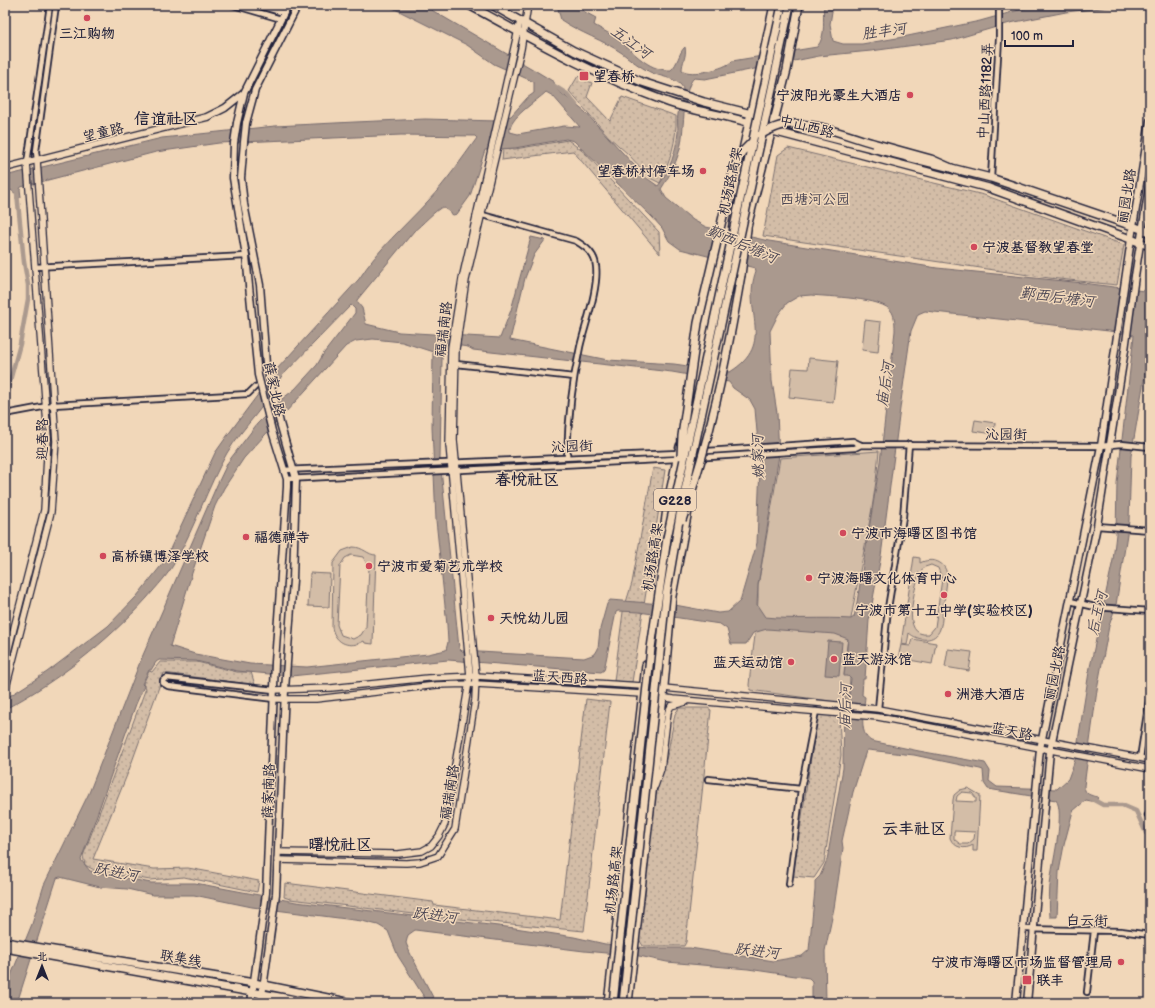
<svg xmlns="http://www.w3.org/2000/svg" width="1155" height="1008" font-family="'Balsamiq Sans','LXGW WenKai TC',sans-serif">
<style>
.grass{fill:#d3bda7;stroke:#7a7071;fill-rule:evenodd}
.park{fill:url(#park-dots);stroke:#7a7071}
.water{fill:#aa998e;stroke:#74696d;fill-rule:evenodd}
.lines{fill:none;stroke-linecap:round;stroke-linejoin:round}
.canal{stroke:#aa998e;stroke-width:4.5}
.minor-casing{stroke:#22223b;stroke-width:8}
.tertiary-casing{stroke:#22223b;stroke-width:8}
.secondary-casing{stroke:#22223b;stroke-width:9}
.primary-casing{stroke:#22223b;stroke-width:10}
.trunk-casing{stroke:#22223b;stroke-width:10}
.minor{stroke:#f1d7b9;stroke-width:4.5}
.tertiary{stroke:#f1d7b9;stroke-width:5.5}
.secondary{stroke:#f1d7b9;stroke-width:6}
.primary{stroke:#f1d7b9;stroke-width:7}
.trunk{stroke:#f1d7b9;stroke-width:7}
.secondary-bridge-casing{stroke:#22223b;stroke-width:9;stroke-linecap:butt}
.trunk-bridge-casing{stroke:#22223b;stroke-width:10;stroke-linecap:butt}
.secondary-bridge{stroke:#f1d7b9;stroke-width:6}
.trunk-bridge{stroke:#f1d7b9;stroke-width:7}
.poi-dot{fill:#d1495b;stroke:#f1d7b9;stroke-width:1.5}
.labels{text-anchor:middle;stroke-width:3;stroke-linejoin:round;paint-order:stroke}
.shield{fill:#f1d7b9;stroke:#605861;stroke-width:1}
.shield-label{font-size:13px;font-weight:bold;fill:#22223b}
.poi-label{font-size:14px;font-weight:bold;fill:#22223b;stroke:#f1d7b9;text-anchor:start}
.street-label{font-size:14px;fill:#22223b;stroke:#f1d7b9}
.park-label{font-size:14px;fill:#454151;stroke:#f1d7b9}
.water-label{font-size:15px;font-style:italic;fill:#4b4654;stroke:#f1d7b9}
.quarter-label{font-size:16px;font-weight:bold;fill:#22223b;stroke:#f1d7b9}
</style>
<defs>
<pattern id="park-dots" width="8" height="8" patternUnits="userSpaceOnUse"><rect width="8" height="8" fill="#d3bda7"/><path d="M2 2h.1M6 6h.1" fill="none" stroke="#b5a291" stroke-width="1.8" stroke-linecap="round"/></pattern>
</defs>
<rect width="100%" height="100%" fill="#f1d7b9"/>
<filter id="ink" filterUnits="userSpaceOnUse"><feTurbulence type="fractalNoise" baseFrequency=".025" numOctaves="2"/><feDisplacementMap in="SourceGraphic" scale="8" xChannelSelector="R" yChannelSelector="G"/><feConvolveMatrix kernelMatrix="1 2 1 2 8 2 1 2 1" color-interpolation-filters="sRGB"/></filter>
<g filter="url(#ink)">
<path class="grass" d="M865,320L881,322L878,352L862,350Z
M809,358L838,361L833,402L789,397L792,368L808,369Z
M975,420L995,423L994,434L973,431Z
M879,451C874,527 849,600 844,675L850,677L849,694L845,695L843,703L750,690L749,685C752,652 759,619 758,586L780,458Z
M353,547C363,547 368,555 376,555L373,644L365,643L364,641C350,649 336,644 332,628L333,563L342,551ZM351,555L363,557L369,568L366,627L361,635L353,639L341,635L337,625L340,566L345,558Z
M914,557L920,558V563C931,557 947,561 947,577C947,585 945,593 944,601C942,610 943,621 940,629C935,643 918,641 909,633L907,645L901,644ZM931,565L938,568L942,579L935,627L929,634C899,638 916,589 919,572L925,567Z
M310,573L330,574L329,607L308,606Z
M912,639L936,643L932,664L898,658L901,645L910,646Z
M948,649L972,652L969,671L945,667Z
M968,788L980,795L977,851H973V845C965,850 954,848 950,838L953,800L954,795L960,790ZM962,792L972,793L976,798V802L956,801L957,796ZM954,831L975,832L974,839L968,844H960L954,839Z"/>
<path class="park" d="M578,76L592,83L587,97L610,121L622,97L676,116C677,141 670,161 660,183L650,178L629,155L609,137L569,91Z
M568,140L585,153L659,232L660,254L573,151L502,160L503,148L515,149Z
M788,148L984,195L1124,245L1117,285L1049,278L763,236L778,155Z
M653,468L665,470L632,682L614,681L623,612L632,583Z
M160,662H197L237,672H251L255,685L164,673L129,770L93,859L154,869L188,868L259,881L257,892L184,877L150,880L96,871L85,865L83,856L146,688L143,684L149,671L152,672Z
M586,699L610,702L584,931L439,917L290,899L284,897L285,883L433,902L434,905L560,920Z
M679,708H708L711,710L686,942L684,946H643L639,939L654,801L668,752L675,714Z
M818,711L839,717L841,755L824,863L814,878L793,876Z"/>
<path class="water" d="M387,5H423L536,71L554,82L556,89L585,112L645,177L658,186C670,171 676,151 678,132C678,126 677,120 678,114C679,106 687,91 681,85C673,77 660,77 650,72C640,67 631,60 622,53C603,40 580,33 561,20L557,5H578L583,11L596,18L594,25L624,42L623,44C639,57 650,71 671,70C678,64 679,52 685,47C687,56 682,62 682,70C690,77 726,69 732,61L817,47C827,35 822,19 824,5H833L830,24L833,41L843,44H862L903,37L980,21L1037,5H1150H1127L1066,12L1010,23L952,40L871,51L819,56L705,79L694,78C683,87 684,130 681,144C678,160 670,175 661,189L666,198L693,220L706,227L769,241L937,268L1083,283L1144,291L1150,281V345L1131,456L1129,521L1116,605L1109,626L1097,690L1084,786C1085,795 1090,795 1098,797L1096,802L1086,800L1073,811L1064,845L1059,872L1057,917H1050C1049,904 1049,890 1051,877C1053,861 1065,812 1056,800L988,789L984,783L983,770L980,769L914,755L868,750L866,751L853,792L842,841L843,848L834,908L825,951L826,1003H812V981L809,978L748,969L667,962L639,956L584,951L415,930L408,935L406,943L410,953L436,1003H428L398,956L388,931L378,925L362,921L252,907L194,895H153L127,889L100,887L60,877L57,878L17,1003H5V990L32,924L44,885L89,793L140,662L217,485L228,462L257,424L282,399L295,389L317,365L324,353L355,313V309L351,305L281,377C270,402 242,428 227,453C207,488 195,527 175,562C168,575 157,586 147,598C107,642 58,681 5,709V699L47,672L108,626L137,596L164,562L215,453L227,436L277,369L359,279C378,249 404,227 428,201C446,182 461,160 477,138L475,136L401,135L219,143L156,152L21,187L20,189L21,197L16,199V194L11,190L5,191V176L162,138L275,126L355,122L425,119L497,121L511,116L527,98L534,93V82L494,64L467,45ZM546,92L553,96L580,127L564,126L518,134L510,132C508,118 537,101 546,92ZM566,139L574,141L652,217L662,228L669,241L680,249L755,268L756,271C741,311 777,343 730,372L674,364L608,360L510,340L525,278L534,255L545,240L531,237L511,310L500,338L399,332L366,324L362,308L357,302V300L414,231C421,226 437,208 443,207L453,215L457,214L470,196L485,150L515,148ZM811,295C828,297 883,297 892,312C895,318 895,325 895,331L880,462L856,608L854,617L851,619C822,617 794,620 765,617L757,605L758,585L779,455L777,413L772,381L770,331L778,315L787,303L799,296ZM925,311L1109,331L1134,335L1117,483L1116,534L1113,560L1089,672L1075,760L1068,779L1057,789L997,787L989,781L990,771L985,763L919,751L871,741C858,733 864,710 865,697L862,695L863,679H865L869,620L881,556L901,401L911,331L918,314ZM373,339L402,342L433,352L432,427L436,520L447,625L448,642L446,650L428,654L307,667L250,664L195,654L170,646L192,573L215,506L224,488L244,458L346,346L356,341ZM448,344L468,347L473,350L672,372L729,382L733,388L750,400L755,409L760,466L757,543L740,601L728,612L718,613L675,605L610,600L607,604L600,629L598,649L595,654L584,658L462,651L459,648L440,459L442,358L444,347ZM618,611L639,612L720,624L727,629L731,644H746L753,633L767,629L835,634L848,639L844,676H848L851,679L849,695H845L844,697L843,768L827,860L820,876L815,881V890L809,950L802,956L774,961L690,948H648L605,944L574,937L515,928L296,902L195,883H151L90,871L81,860L136,704L144,686L142,684L149,670H151L156,662L159,660L196,661L237,671L291,676L448,660L601,672L604,670L616,612Z
M828,641L842,642L839,676L825,675Z"/>
<g class="lines">
<path class="canal" d="M551,84L567,94L576,105
M5,399L20,344L28,299V285L24,262L17,193
M1092,799L1103,805H1122L1136,811L1146,833L1150,835"/>
<defs>
<path id="minor" d="M233,5L281,19
M257,5L284,13
M37,160L36,151L56,5
M27,163L50,5
M991,178L999,38V5
M479,214L576,241C586,247 595,254 596,266C599,288 585,325 580,347C572,383 568,420 567,457
M35,267L246,256
M456,364L574,377
M5,414L53,405L248,394L255,387
M284,470L678,453L853,441L861,445L1101,446L1121,444L1150,447
M287,479L677,459L855,448L861,445
M1097,526L1150,530
M1070,601L1095,607L1150,611
M274,699L168,686L163,683V680L167,678L274,690
M878,709L888,608L903,517L909,444
M1140,758L1150,694
M708,779L801,789
M1148,815L1150,813
M789,884L801,789L816,711
M1023,929L1121,931L1150,935
M1087,992L1094,931"/>
<path id="tertiary" d="M5,663L44,510L48,438L27,163
M274,690L331,688L428,678L476,676L643,686L878,709L1150,760
M5,692L51,512L56,441L37,160
M274,699H316L437,685L476,684L642,694L673,699L878,717L1150,769
M655,786L661,769L668,712L671,706L686,702
M278,852L398,854L422,851L431,846L439,836L445,824L470,676L449,445L451,348L462,279L520,21
M277,860L406,863L420,862L438,856L455,829L475,700L476,676L454,440L456,349L466,280L521,49L528,5"/>
<path id="secondary" d="M237,123L244,93
M246,123L255,90L298,5
M244,142L241,178L244,204L260,285L266,364L280,423L296,479L293,580L285,690L276,894L261,1003
M234,143L233,178L246,256L258,375L272,431L287,479V487L275,662L266,893L251,1003
M5,168L207,117L225,108L244,93L288,5
M1135,276L1150,181
M1016,1003L1040,749L1101,446L1131,239L1150,121
M1027,1003L1050,751L1097,526L1125,350"/>
<path id="primary" d="M469,5C533,40 596,76 665,101C693,112 725,114 753,124
M492,5L574,51L642,82L704,102L775,120L808,132L991,178L1150,232
M769,130L989,188L1150,246
M734,192L774,5
M745,235L787,70L799,5
M687,417L701,361L727,231
M697,464L740,258
M657,584L668,501L680,446
M5,942L254,983L352,1003
M5,948L313,1003
M608,1003L646,665
M628,1003L663,697L672,596L689,505"/>
<path id="trunk" d="M873,143L931,159L958,171
M741,275L747,229
M693,367L700,348L728,206L735,186"/>
</defs>
<use href="#minor" class="minor-casing"/>
<use href="#tertiary" class="tertiary-casing"/>
<use href="#secondary" class="secondary-casing"/>
<use href="#primary" class="primary-casing"/>
<use href="#trunk" class="trunk-casing"/>
<use href="#minor" class="minor"/>
<use href="#tertiary" class="tertiary"/>
<use href="#secondary" class="secondary"/>
<use href="#primary" class="primary"/>
<use href="#trunk" class="trunk"/>
<defs>
<path id="secondary-bridge" d="M244,142L246,123
M234,143L237,123
M1125,350L1135,276"/>
<path id="trunk-bridge" d="M760,135C769,130 780,124 792,124C819,123 847,136 873,143
M681,456L682,436L698,323L734,169L742,152L752,142
M682,520C710,441 727,358 741,275
M613,1003L651,648L667,538L782,5
M623,1003L666,596L681,509L790,5"/>
</defs>
<use href="#secondary-bridge" class="secondary-bridge-casing"/>
<use href="#trunk-bridge" class="trunk-bridge-casing"/>
<use href="#secondary-bridge" class="secondary-bridge"/>
<use href="#trunk-bridge" class="trunk-bridge"/>
</g>
</g>
<g class="poi-dot">
<circle cx="87" cy="18" r="4"/>
<rect x="579" y="71" width="10" height="10" rx="2"/>
<circle cx="910" cy="95" r="4"/>
<circle cx="703" cy="171" r="4"/>
<circle cx="974" cy="247" r="4"/>
<circle cx="843" cy="533" r="4"/>
<circle cx="246" cy="537" r="4"/>
<circle cx="103" cy="556" r="4"/>
<circle cx="369" cy="566" r="4"/>
<circle cx="809" cy="578" r="4"/>
<circle cx="944" cy="595" r="4"/>
<circle cx="491" cy="618" r="4"/>
<circle cx="834" cy="659" r="4"/>
<circle cx="791" cy="662" r="4"/>
<circle cx="948" cy="694" r="4"/>
<circle cx="1121" cy="962" r="4"/>
<rect x="1022" y="975" width="10" height="10" rx="2"/>
</g>
<g class="labels">
<rect class="shield" x="654" y="489" width="42" height="22" rx="3"/>
<g class="shield-label">
<text x="675" y="505">G228</text>
</g>
<g class="poi-label">
<text x="87" y="38" text-anchor="middle">三江购物</text>
<text x="593" y="81">望春桥</text>
<text x="902" y="100" text-anchor="end">宁波阳光豪生大酒店</text>
<text x="695" y="176" text-anchor="end">望春桥村停车场</text>
<text x="982" y="252">宁波基督教望春堂</text>
<text x="851" y="538">宁波市海曙区图书馆</text>
<text x="254" y="542">福德禅寺</text>
<text x="111" y="561">高桥镇博泽学校</text>
<text x="377" y="571">宁波市爱菊艺术学校</text>
<text x="817" y="583">宁波海曙文化体育中心</text>
<text x="944" y="615" text-anchor="middle">宁波市第十五中学(实验校区)</text>
<text x="499" y="623">天悦幼儿园</text>
<text x="842" y="664">蓝天游泳馆</text>
<text x="783" y="667" text-anchor="end">蓝天运动馆</text>
<text x="956" y="699">洲港大酒店</text>
<text x="1113" y="967" text-anchor="end">宁波市海曙区市场监督管理局</text>
<text x="1036" y="985">联丰</text>
</g>
<g class="street-label">
<text transform="translate(985 91) rotate(-87)" y="5">中山西路1182弄</text>
<text transform="translate(807 126) rotate(14)" y="5">中山西路</text>
<text transform="translate(103 132) rotate(-14)" y="5">望童路</text>
<text transform="translate(730 181) rotate(-78)" y="5">机场路高架</text>
<text transform="translate(1126 196) rotate(-81)" y="5">丽园北路</text>
<text transform="translate(443 329) rotate(-83)" y="5">福瑞南路</text>
<text transform="translate(275 389) rotate(78)" y="5">薛家北路</text>
<text transform="translate(1006 434) rotate(1)" y="5">沁园街</text>
<text transform="translate(42 439) rotate(-90)" y="5">迎春路</text>
<text transform="translate(572 446) rotate(-2)" y="5">沁园街</text>
<text transform="translate(652 557) rotate(-81)" y="5">机场路高架</text>
<text transform="translate(1054 673) rotate(-78)" y="5">丽园北路</text>
<text transform="translate(560 677) rotate(4)" y="5">蓝天西路</text>
<text transform="translate(1012 731) rotate(11)" y="5">蓝天路</text>
<text transform="translate(268 791) rotate(-88)" y="5">薛家南路</text>
<text transform="translate(449 792) rotate(-81)" y="5">福瑞南路</text>
<text transform="translate(613 880) rotate(-84)" y="5">机场路高架</text>
<text transform="translate(1087 920) rotate(1)" y="5">白云街</text>
<text transform="translate(181 958) rotate(10)" y="5">联集线</text>
</g>
<g class="park-label">
<text x="815" y="204">西塘河公园</text>
</g>
<g class="water-label">
<text transform="translate(884 31) rotate(-8)" y="5">胜丰河</text>
<text transform="translate(631 42) rotate(36)" y="5">五江河</text>
<text transform="translate(742 244) rotate(23)" y="5">鄞西后塘河</text>
<text transform="translate(1057 297) rotate(7)" y="5">鄞西后塘河</text>
<text transform="translate(885 384) rotate(-81)" y="5">庙后河</text>
<text transform="translate(758 457) rotate(-92)" y="5">姚家河</text>
<text transform="translate(1097 613) rotate(-76)" y="5">后王河</text>
<text transform="translate(845 706) rotate(-88)" y="5">庙后河</text>
<text transform="translate(116 872) rotate(11)" y="5">跃进河</text>
<text transform="translate(435 915) rotate(7)" y="5">跃进河</text>
<text transform="translate(757 951) rotate(6)" y="5">跃进河</text>
</g>
<g class="quarter-label">
<text x="166" y="124">信谊社区</text>
<text x="527" y="485">春悦社区</text>
<text x="914" y="834">云丰社区</text>
<text x="340" y="850">曙悦社区</text>
</g>
</g>
<rect width="1155" height="1008" fill="none" stroke="#f1d7b9" stroke-width="20"/>
<rect x="10" y="10" width="1135" height="988" fill="none" stroke="#22223b" stroke-width="1.5" filter="url(#ink)"/>
<g transform="translate(42 966)" stroke="#f1d7b9" stroke-width="3" paint-order="stroke">
<path d="M0-3L7 15L0 10L-7 15Z" fill="#22223b"/>
<text y="-6" font-size="11" font-weight="bold" text-anchor="middle" fill="#22223b">北</text>
</g>
<path d="M1005 40v6h68v-6" fill="none" stroke="#22223b" stroke-width="2"/>
<text x="1011" y="40" font-size="12" fill="#22223b" stroke="#f1d7b9" stroke-width="3" paint-order="stroke">100 m</text>
</svg>
